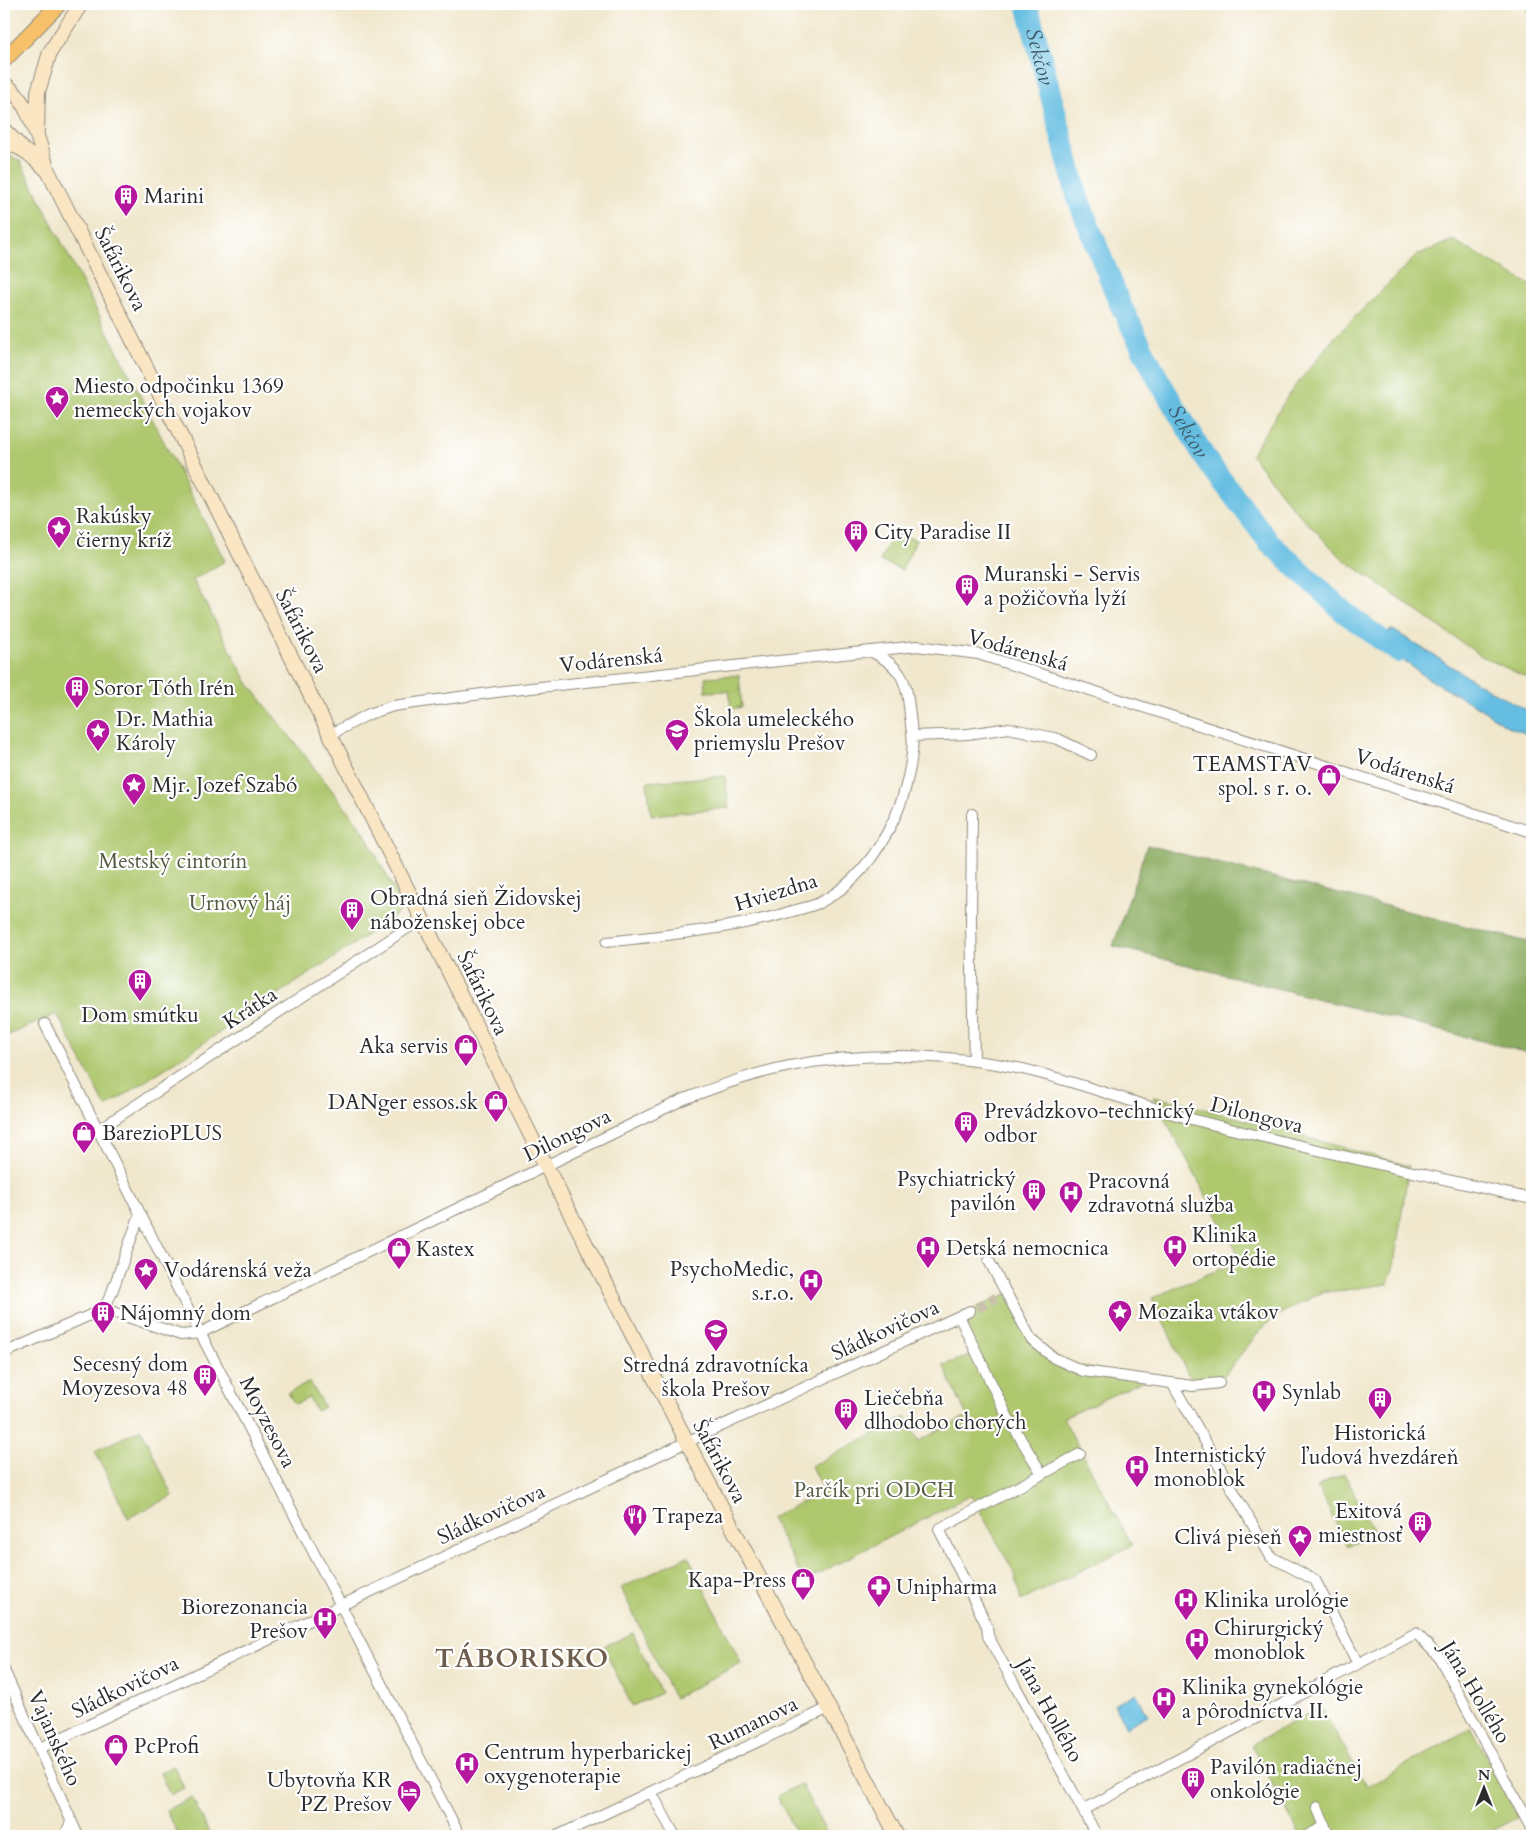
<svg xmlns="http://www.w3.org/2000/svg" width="1536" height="1840" font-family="Cardo,serif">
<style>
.green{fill:#afc86e;stroke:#6d7a4c}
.forest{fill:#8bac61;stroke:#5b6c46}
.water{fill:#65bee2;stroke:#487486}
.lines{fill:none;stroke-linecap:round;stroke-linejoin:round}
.river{stroke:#65bee2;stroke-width:22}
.street-tunnel{stroke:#c9c1ac;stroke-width:10;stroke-dasharray:10 5;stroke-linecap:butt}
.street-casing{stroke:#8e897c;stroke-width:12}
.secondary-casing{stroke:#8e897c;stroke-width:16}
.primary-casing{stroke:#8e897c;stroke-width:17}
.street{stroke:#fff;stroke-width:10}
.secondary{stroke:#fbe6c4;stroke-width:14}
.primary{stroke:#f6c16b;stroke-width:15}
.rail-casing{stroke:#2b2b2b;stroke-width:5.5}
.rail{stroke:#fff;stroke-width:4;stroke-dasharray:11;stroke-linecap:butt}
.labels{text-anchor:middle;stroke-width:4.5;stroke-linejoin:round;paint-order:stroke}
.poi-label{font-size:21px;fill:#2b2b2b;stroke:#fff;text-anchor:start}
.street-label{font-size:21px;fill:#2b2b2b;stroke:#fff}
.park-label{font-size:21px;fill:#535a3f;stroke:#fff}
.water-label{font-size:22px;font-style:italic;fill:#3f5e6b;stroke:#fff}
.district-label{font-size:26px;font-weight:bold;letter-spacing:1px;fill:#6e5c4c;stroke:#fff}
</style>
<rect width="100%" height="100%" fill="#fff"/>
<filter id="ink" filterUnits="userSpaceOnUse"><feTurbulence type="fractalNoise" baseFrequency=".02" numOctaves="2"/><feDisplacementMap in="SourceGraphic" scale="10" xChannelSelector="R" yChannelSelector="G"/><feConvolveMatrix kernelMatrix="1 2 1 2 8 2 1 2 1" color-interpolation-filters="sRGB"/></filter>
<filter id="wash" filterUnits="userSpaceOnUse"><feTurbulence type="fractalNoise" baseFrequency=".0096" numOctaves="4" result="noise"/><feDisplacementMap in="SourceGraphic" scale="20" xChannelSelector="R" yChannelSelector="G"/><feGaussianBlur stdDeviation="1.12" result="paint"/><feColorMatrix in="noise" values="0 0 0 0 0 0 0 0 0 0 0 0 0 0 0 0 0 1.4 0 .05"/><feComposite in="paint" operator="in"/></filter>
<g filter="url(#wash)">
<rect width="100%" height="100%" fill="#f0e7cc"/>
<path class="green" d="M4,152L20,161L225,561L193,580L248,683L363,830L404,909L338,955L106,1107L57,1014L4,1037Z
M1453,240L1532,286V680L1481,656L1343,559L1293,508L1251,455L1291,391L1335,337L1417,255Z
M894,532L916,540L902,570L880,561Z
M739,675L742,707L731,709L729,691L706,692L705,677Z
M725,776L729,808L651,815L647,782Z
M1153,1097L1184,1103L1409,1166L1394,1265L1388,1284L1338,1291H1325L1274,1317L1259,1332L1218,1383L1193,1385L1152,1298L1241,1260Z
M1007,1294L1031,1340L1068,1364L1147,1379L1063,1418L1132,1545L1021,1601L1015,1574L971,1495L804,1581L771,1518L823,1491L811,1466L906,1417L919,1441L967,1416L943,1365L976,1354L959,1316Z
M310,1382L324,1407L316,1411L309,1398L295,1404L288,1393Z
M141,1429L173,1496L128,1518L95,1451Z
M1344,1473L1374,1532L1348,1546L1317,1487Z
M688,1556L741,1663L674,1698L621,1588Z
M633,1633L661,1693L632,1706L603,1647Z
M1321,1707L1367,1787L1471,1728L1518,1817L1481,1836H1301L1251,1745Z
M174,1766L184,1788L170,1795L160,1773Z
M801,1784L828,1836H797L777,1796Z
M192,1797L210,1835L207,1836H179L166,1810Z"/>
<path class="forest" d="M1147,845L1532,943V1054L1113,946Z"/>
<path class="water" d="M1393,630L1486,688L1532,713V736L1507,726L1478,707L1427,678L1371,636Z
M1136,1693L1148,1715L1126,1727L1114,1705Z"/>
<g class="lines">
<path class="river" id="s1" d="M1027,4L1078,199L1120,304L1158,379L1207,461L1269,542L1345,613L1398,652"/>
</g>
</g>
<g filter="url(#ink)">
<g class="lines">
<path class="street-tunnel" d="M977,1308L996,1298"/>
<defs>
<path id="street" d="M331,734L369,714L393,706L504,691L917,646L978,654L1532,832
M913,736L968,734L1009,728L1058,739L1091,755
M972,814L971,922L974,1061
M607,942C666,935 725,930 783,914C794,910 808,908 819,903C855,885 879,852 895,817C905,796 915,755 912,732C906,691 912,671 870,651
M45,1024L194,1321L460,1836
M98,1130L423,918
M989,1261L1031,1339L1054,1358L1083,1371L1193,1386L1219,1383
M104,1309L181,1335L200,1333L682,1100C717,1087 753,1073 790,1066C867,1051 959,1053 1035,1072C1090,1086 1144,1107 1199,1121C1309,1149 1421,1174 1532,1199
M104,1309L112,1292L140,1214
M959,1316L1007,1416L1042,1474
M4,1353L104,1309
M1172,1383L1271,1557L1315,1580L1358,1664
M1080,1454L939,1529L987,1626L988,1636L1097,1836
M4,1670L78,1836
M40,1748L678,1446L970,1311
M651,1792L675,1836
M1317,1807L1329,1836
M1083,1810L1416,1633L1439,1657L1532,1830
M65,1836L71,1822
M557,1836L829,1708
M1306,1836L1324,1827"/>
<path id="secondary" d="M4,84C29,98 40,146 48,171L546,1166L687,1442L897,1836
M4,130L21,147
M37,131L38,92L50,52L81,4
M4,143C22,145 35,159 48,171"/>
<path id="primary" d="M4,60L59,4"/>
</defs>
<use href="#street" class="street-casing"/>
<use href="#secondary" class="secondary-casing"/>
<use href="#primary" class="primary-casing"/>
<use href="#street" class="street"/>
<use href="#secondary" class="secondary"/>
<use href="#primary" class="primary"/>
<defs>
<path id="rail" d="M1527,4L1532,16"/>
</defs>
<use href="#rail" class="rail-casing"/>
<use href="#rail" class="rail"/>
</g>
</g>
<defs>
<symbol id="building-pin" viewBox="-11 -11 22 30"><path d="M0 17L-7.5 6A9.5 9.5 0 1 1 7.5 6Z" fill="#b5179e" stroke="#fff"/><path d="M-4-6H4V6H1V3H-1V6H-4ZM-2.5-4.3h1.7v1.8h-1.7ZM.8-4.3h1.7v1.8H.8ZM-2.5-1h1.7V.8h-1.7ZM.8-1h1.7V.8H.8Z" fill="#fff"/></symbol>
<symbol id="sight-pin" viewBox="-11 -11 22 30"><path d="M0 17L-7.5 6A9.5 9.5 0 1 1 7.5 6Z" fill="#b5179e" stroke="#fff"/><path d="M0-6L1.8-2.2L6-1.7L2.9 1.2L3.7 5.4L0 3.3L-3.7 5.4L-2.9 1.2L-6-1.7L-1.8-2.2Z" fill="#fff"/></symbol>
<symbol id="school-pin" viewBox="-11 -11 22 30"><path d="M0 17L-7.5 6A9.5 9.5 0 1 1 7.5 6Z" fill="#b5179e" stroke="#fff"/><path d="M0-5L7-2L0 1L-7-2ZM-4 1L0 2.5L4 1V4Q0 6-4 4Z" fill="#fff"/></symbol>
<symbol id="shop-pin" viewBox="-11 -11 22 30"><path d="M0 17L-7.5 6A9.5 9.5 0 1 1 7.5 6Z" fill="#b5179e" stroke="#fff"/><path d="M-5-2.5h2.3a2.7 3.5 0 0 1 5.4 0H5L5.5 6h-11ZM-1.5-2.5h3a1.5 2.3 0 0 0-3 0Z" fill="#fff"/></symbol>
<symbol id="hospital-pin" viewBox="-11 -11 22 30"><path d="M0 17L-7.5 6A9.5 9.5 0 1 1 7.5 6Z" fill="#b5179e" stroke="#fff"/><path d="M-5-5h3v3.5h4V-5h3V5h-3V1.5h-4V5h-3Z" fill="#fff"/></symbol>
<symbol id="restaurant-pin" viewBox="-11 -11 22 30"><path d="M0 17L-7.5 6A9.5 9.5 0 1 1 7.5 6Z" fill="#b5179e" stroke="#fff"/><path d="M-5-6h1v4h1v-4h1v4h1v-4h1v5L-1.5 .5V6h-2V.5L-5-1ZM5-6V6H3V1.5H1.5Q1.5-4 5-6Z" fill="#fff"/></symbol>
<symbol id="pharmacy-pin" viewBox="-11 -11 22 30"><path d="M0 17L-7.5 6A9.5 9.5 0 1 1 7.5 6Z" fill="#b5179e" stroke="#fff"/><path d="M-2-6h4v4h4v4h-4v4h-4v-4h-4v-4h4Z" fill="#fff"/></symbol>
<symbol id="hotel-pin" viewBox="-11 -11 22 30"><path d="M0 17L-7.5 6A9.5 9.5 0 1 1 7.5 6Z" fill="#b5179e" stroke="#fff"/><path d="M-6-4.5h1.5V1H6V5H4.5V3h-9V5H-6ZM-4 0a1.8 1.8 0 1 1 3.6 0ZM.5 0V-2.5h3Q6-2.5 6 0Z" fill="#fff"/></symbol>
</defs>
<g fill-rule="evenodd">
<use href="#building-pin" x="112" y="182" width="28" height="38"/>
<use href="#sight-pin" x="43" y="384" width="28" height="38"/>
<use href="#sight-pin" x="45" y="514" width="28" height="38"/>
<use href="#building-pin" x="842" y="518" width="28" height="38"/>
<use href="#building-pin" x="953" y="572" width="28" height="38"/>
<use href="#building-pin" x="63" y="674" width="28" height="38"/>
<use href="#sight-pin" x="84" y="717" width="28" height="38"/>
<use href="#school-pin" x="663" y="717" width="28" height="38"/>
<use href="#shop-pin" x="1315" y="762" width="28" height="38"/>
<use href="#sight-pin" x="120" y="771" width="28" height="38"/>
<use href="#building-pin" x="338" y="896" width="28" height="38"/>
<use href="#building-pin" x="126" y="967" width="28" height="38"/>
<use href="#shop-pin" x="452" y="1032" width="28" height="38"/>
<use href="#shop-pin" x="482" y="1088" width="28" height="38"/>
<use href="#building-pin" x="952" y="1109" width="28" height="38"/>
<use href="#shop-pin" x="70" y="1119" width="28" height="38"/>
<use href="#building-pin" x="1020" y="1177" width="28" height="38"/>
<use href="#hospital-pin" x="1057" y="1179" width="28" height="38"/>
<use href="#hospital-pin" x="1161" y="1233" width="28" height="38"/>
<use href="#hospital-pin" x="914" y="1234" width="28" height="38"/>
<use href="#shop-pin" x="385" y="1235" width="28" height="38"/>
<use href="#sight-pin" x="132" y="1256" width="28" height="38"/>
<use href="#hospital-pin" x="797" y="1267" width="28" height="38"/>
<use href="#sight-pin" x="1106" y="1298" width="28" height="38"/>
<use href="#building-pin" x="89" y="1299" width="28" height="38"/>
<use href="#school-pin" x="702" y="1317" width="28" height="38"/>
<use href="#building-pin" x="191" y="1362" width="28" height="38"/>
<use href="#hospital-pin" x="1250" y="1378" width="28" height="38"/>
<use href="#building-pin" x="1366" y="1385" width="28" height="38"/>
<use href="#building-pin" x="832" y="1396" width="28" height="38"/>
<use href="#hospital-pin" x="1123" y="1453" width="28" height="38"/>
<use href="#restaurant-pin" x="621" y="1502" width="28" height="38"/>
<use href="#building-pin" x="1406" y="1509" width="28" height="38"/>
<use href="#sight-pin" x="1286" y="1523" width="28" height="38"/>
<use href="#shop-pin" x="789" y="1566" width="28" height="38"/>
<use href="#pharmacy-pin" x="865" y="1573" width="28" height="38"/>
<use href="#hospital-pin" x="1172" y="1586" width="28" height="38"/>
<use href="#hospital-pin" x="311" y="1605" width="28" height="38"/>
<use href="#hospital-pin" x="1183" y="1626" width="28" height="38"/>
<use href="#hospital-pin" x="1150" y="1685" width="28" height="38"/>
<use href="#shop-pin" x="102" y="1732" width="28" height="38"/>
<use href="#hospital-pin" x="453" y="1750" width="28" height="38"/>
<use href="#building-pin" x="1179" y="1765" width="28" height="38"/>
<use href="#hotel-pin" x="395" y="1778" width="28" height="38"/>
</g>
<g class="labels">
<g class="poi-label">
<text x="144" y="203">Marini</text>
<text x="74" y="393">Miesto odpočinku 1369<tspan x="74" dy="24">nemeckých vojakov</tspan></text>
<text x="76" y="523">Rakúsky<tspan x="76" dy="24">čierny kríž</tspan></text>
<text x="874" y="539">City Paradise II</text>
<text x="984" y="581">Muranski - Servis<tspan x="984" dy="24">a požičovňa lyží</tspan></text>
<text x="94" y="695">Soror Tóth Irén</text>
<text x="116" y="726">Dr. Mathia<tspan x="116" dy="24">Károly</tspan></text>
<text x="694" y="726">Škola umeleckého<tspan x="694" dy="24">priemyslu Prešov</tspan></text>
<text x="1312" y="771" text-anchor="end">TEAMSTAV<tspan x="1312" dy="24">spol. s r. o.</tspan></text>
<text x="152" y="792">Mjr. Jozef Szabó</text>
<text x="370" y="905">Obradná sieň Židovskej<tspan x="370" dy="24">náboženskej obce</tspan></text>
<text x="140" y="1022" text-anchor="middle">Dom smútku</text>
<text x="448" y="1053" text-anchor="end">Aka servis</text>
<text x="478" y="1109" text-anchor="end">DANger essos.sk</text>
<text x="984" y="1118">Prevádzkovo‑technický<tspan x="984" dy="24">odbor</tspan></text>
<text x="102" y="1140">BarezioPLUS</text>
<text x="1016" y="1186" text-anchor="end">Psychiatrický<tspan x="1016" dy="24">pavilón</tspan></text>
<text x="1088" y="1188">Pracovná<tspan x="1088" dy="24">zdravotná služba</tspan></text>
<text x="1192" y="1242">Klinika<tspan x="1192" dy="24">ortopédie</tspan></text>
<text x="946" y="1255">Detská nemocnica</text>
<text x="416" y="1256">Kastex</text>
<text x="794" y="1276" text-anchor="end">PsychoMedic,<tspan x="794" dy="24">s.r.o.</tspan></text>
<text x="164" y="1277">Vodárenská veža</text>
<text x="1138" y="1319">Mozaika vtákov</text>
<text x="120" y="1320">Nájomný dom</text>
<text x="188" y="1371" text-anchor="end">Secesný dom<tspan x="188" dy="24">Moyzesova 48</tspan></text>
<text x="716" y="1372" text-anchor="middle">Stredná zdravotnícka<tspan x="716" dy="24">škola Prešov</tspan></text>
<text x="1282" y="1399">Synlab</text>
<text x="864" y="1405">Liečebňa<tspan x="864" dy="24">dlhodobo chorých</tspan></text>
<text x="1380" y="1440" text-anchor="middle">Historická<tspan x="1380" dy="24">ľudová hvezdáreň</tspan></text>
<text x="1154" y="1462">Internistický<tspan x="1154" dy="24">monoblok</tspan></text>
<text x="1402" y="1518" text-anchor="end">Exitová<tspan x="1402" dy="24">miestnosť</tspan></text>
<text x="652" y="1523">Trapeza</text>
<text x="1282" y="1544" text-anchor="end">Clivá pieseň</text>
<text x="786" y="1587" text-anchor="end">Kapa-Press</text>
<text x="896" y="1594">Unipharma</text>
<text x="1204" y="1607">Klinika urológie</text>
<text x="308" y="1614" text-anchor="end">Biorezonancia<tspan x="308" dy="24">Prešov</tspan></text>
<text x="1214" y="1635">Chirurgický<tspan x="1214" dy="24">monoblok</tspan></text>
<text x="1182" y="1694">Klinika gynekológie<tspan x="1182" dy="24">a pôrodníctva II.</tspan></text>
<text x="134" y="1753">PcProfi</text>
<text x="484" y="1759">Centrum hyperbarickej<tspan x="484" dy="24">oxygenoterapie</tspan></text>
<text x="1210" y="1774">Pavilón radiačnej<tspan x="1210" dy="24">onkológie</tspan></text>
<text x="392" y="1787" text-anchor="end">Ubytovňa KR<tspan x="392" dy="24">PZ Prešov</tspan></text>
</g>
<g class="street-label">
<text transform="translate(121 269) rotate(63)" y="7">Šafárikova</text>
<text transform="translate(302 631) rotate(63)" y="7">Šafárikova</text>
<text transform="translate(1018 650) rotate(16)" y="7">Vodárenská</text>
<text transform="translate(611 660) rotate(-6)" y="7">Vodárenská</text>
<text transform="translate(1405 771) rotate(18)" y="7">Vodárenská</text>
<text transform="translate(776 892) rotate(-17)" y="7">Hviezdna</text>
<text transform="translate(483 993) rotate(64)" y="7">Šafárikova</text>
<text transform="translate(250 1008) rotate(-33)" y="7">Krátka</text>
<text transform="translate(1257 1115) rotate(14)" y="7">Dilongova</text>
<text transform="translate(567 1135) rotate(-26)" y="7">Dilongova</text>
<text transform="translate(885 1330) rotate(-25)" y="7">Sládkovičova</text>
<text transform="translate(268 1422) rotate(63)" y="7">Moyzesova</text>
<text transform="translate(720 1461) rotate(62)" y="7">Šafárikova</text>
<text transform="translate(491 1514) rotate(-25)" y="7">Sládkovičova</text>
<text transform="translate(125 1687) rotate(-26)" y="7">Sládkovičova</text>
<text transform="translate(1476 1692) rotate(59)" y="7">Jána Hollého</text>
<text transform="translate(1050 1710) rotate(61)" y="7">Jána Hollého</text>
<text transform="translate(753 1723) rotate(-26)" y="7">Rumanova</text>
<text transform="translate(55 1738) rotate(66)" y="7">Vajanského</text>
</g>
<g class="park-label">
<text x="173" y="868">Mestský cintorín</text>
<text x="240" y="910">Urnový háj</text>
<text x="874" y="1497">Parčík pri ODCH</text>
</g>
<g class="water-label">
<text dy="8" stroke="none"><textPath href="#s1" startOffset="54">Sekčov</textPath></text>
<text dy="8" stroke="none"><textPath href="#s1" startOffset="459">Sekčov</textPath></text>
</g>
<g class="district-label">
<text x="522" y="1667">TÁBORISKO</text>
</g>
</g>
<rect width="1536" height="1840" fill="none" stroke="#fff" stroke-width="20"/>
<g transform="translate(1484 1788)" stroke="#ffffff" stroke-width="4" paint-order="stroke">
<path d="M0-4L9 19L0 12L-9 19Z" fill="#2b2b2b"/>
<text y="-8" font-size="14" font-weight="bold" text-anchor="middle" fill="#2b2b2b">N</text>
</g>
</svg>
